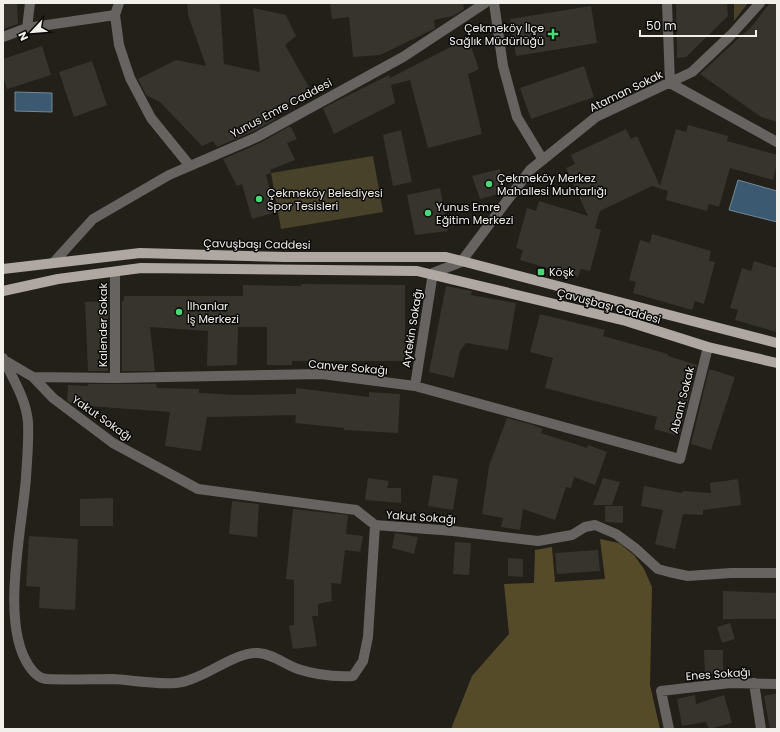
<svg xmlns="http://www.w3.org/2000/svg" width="780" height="732" font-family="Poppins,sans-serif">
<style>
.green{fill:#48422b}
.forest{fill:#554b28}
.water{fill:#3b5a72;stroke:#728796}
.building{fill:#36342d}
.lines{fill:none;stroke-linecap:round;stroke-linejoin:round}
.minor{stroke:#666360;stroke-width:10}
.major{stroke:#aea7a2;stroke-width:10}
.poi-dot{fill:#49d778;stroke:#0a0907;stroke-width:1.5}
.labels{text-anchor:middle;stroke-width:3;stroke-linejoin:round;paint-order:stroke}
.poi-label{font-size:11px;fill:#f1f0eb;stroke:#0a0907;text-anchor:start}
.street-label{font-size:11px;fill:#f1f0eb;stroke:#0a0907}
</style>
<rect width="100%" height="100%" fill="#222019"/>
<path class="green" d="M734,3H748L734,21Z
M373,156L383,212L281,229L271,173Z"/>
<path class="forest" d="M600,539L619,543L634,555L644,569L652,587L650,685L660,729H451L472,676L509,634L504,584L534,583L535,550L552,547L555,582L605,579Z"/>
<path class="water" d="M15,92L52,93V112L15,111Z
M738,180L777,191V222L729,210Z"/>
<path class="building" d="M3,3H17L18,24L3,29Z
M187,3H220L224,64L260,72L253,8L286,15L296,36L285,45L313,94L265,113L276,119L254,131L217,147L213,141L202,146L160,102L146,95L138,79L176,60L206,66L188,15Z
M330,3H463L464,9L453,16L434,20L435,28L434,29L380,55L353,57L349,17L332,19Z
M676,3H727L728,16L686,57L677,58Z
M770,3H777V122L761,117L700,74L752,26Z
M591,6L597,43L516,56L510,19Z
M468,38L479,69L468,74L482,134L428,148L410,80L391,85L395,103L334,134L323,108L389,75L390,78Z
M42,46L51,75L7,89L3,76V59Z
M92,61L107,105L74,117L59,72Z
M584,66L594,97L531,119L520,88Z
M688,125L728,136L727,141L777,155V163L773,180L730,168L719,207L709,204L707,211L666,200L668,191L652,186L600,211L595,228L601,230L590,271L581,269L578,277L520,260L523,250L516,248L527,208L536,211L539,201L588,216L566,168L575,164L571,155L626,129L631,139L637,136L660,186L676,129L686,132Z
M288,127H291L297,139L287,143L295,160L270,170L271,173L266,175L276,212L252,219L242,184L237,186L223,159L260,143Z
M401,130L412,182L393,186L383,135Z
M500,169L505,192L480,199L472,176Z
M440,188L448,231L415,235L407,195Z
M652,234L711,251L709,261L715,262L704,304L695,301L692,310L633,293L636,282L629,280L640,240L650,243Z
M754,261L777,268V332L735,320L738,310L730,308L742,268L751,271Z
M301,284L405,285V361H292V365H267V327H238L237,365L207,366L208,331L150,327L155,371H122V301H124V296H243V285L301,286Z
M446,286L472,291L471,295L516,303L508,350L466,343L460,351L454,378L429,372Z
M108,301V371H88L85,302Z
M540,314L605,330L603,336L668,354V356L697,365L679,436L654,429L657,417L545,388L553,358L530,352Z
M709,369L735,377L711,450L691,444Z
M88,384H156L157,388L199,389V393L235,395L296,394V388L369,397V392L400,394L398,433L344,430V428L295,423L296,415L207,417L201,451L165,446L170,412L74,405L67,401L68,385L88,386Z
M507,418L533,425L543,429L541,433L587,448L588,445L607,452L595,485L574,477L571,488L566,487L555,520L523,509L520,530L501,527L503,518L482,514L489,466Z
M433,475L458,479L453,510L428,506Z
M368,478L389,481L387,488H401V503L365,500Z
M603,478L620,482L612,505H593Z
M738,479L741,505L703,510V515L683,514L675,549L655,544L663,510L641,506L644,486L682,493L683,491L711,493L710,483Z
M113,498V526H80V499Z
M232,501L259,504L257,537L229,534Z
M605,506H623V523L605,522Z
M293,509L348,515L346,534L363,536L360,552L345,550L341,584L331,583L332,601L318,604V616H312L317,646L293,649L289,626L294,625V580L286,579Z
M395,533L418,537L414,554L392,548Z
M29,536L78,539L75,610L39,608L40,587L26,586Z
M455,542L471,543L469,575L453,574Z
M598,550L600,571L557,574L555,553Z
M508,558L523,559V577L508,576Z
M723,591L777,593V619H723Z
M730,623L735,639L722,643L717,627Z
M704,650H723V673L705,674Z
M777,693V729H770L764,696Z
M695,695L696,704L724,695L732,723L709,729L706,722L682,726L677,699Z"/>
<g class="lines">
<path class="minor" d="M30,3L27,28L115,15
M119,3L115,15L119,45L130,78L151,118L190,166
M494,3L503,66L517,117L543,160
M667,3L670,83L777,142
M3,37L27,28
M54,262L93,219L169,175L257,137L403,57L485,3
M708,347L680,459L415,386L322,374L115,378L33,377L53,398L113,443L198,489L356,510L375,525L453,531L538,541L572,535L585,527L595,525L616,534L635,548L658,569L669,572L688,576L731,573H777
M3,358C13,379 26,399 28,422C29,440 27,460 26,478C22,529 0,624 29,666C33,672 39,679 47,679C69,680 91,679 113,679C131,680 166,686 182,682C207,677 234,652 258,653C273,654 284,664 298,669C316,675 334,677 353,676L363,661L368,637L375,525
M4,360L33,377
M115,378V272
M415,386L433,273L461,262L530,170L596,117L692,72L731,35L760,3
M754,683L761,729
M669,729L661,691L730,683L777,684"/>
<path class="major" d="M3,269L140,253L285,257H446L777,343
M3,291L58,279L141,268L417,271L626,321L708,347L777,363"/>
</g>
<g class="poi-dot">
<path d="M551 28h4v4h4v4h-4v4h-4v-4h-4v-4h4z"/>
<circle cx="489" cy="184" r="4"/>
<circle cx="259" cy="199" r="4"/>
<circle cx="428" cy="213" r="4"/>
<rect x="537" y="268" width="8" height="8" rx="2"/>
<circle cx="179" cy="312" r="4"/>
</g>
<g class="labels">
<g class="poi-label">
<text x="544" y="32" text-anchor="end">Çekmeköy İlçe<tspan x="544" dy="13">Sağlık Müdürlüğü</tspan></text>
<text x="497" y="182">Çekmeköy Merkez<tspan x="497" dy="13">Mahallesi Muhtarlığı</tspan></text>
<text x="267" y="197">Çekmeköy Belediyesi<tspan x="267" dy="13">Spor Tesisleri</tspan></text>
<text x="436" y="211">Yunus Emre<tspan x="436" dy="13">Eğitim Merkezi</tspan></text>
<text x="549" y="276">Köşk</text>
<text x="187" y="310">İlhanlar<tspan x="187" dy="13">İş Merkezi</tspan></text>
</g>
<g class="street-label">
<text transform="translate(626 91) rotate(-26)" y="4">Ataman Sokak</text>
<text transform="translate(281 108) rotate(-28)" y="4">Yunus Emre Caddesi</text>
<text transform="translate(257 244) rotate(1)" y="4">Çavuşbaşı Caddesi</text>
<text transform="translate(609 306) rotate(15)" y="4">Çavuşbaşı Caddesi</text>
<text transform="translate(103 325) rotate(-90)" y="4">Kalender Sokak</text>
<text transform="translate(412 328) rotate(-81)" y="4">Aytekin Sokağı</text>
<text transform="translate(348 367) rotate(5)" y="4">Canver Sokağı</text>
<text transform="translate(682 400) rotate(-76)" y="4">Abant Sokak</text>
<text transform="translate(102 418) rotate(35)" y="4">Yakut Sokağı</text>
<text transform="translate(421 517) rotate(4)" y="4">Yakut Sokağı</text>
<text transform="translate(718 674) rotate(-4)" y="4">Enes Sokağı</text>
</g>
</g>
<rect width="780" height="732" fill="none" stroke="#f1f0eb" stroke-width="8"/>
<g transform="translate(32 32) rotate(244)" stroke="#0a0907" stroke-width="3" paint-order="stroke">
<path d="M0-3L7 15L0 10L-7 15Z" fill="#f1f0eb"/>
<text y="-6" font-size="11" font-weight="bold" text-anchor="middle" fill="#f1f0eb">N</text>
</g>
<path d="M640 30v6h116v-6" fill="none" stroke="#f1f0eb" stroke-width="2"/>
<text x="646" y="30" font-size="12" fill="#f1f0eb" stroke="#0a0907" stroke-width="3" paint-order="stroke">50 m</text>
</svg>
